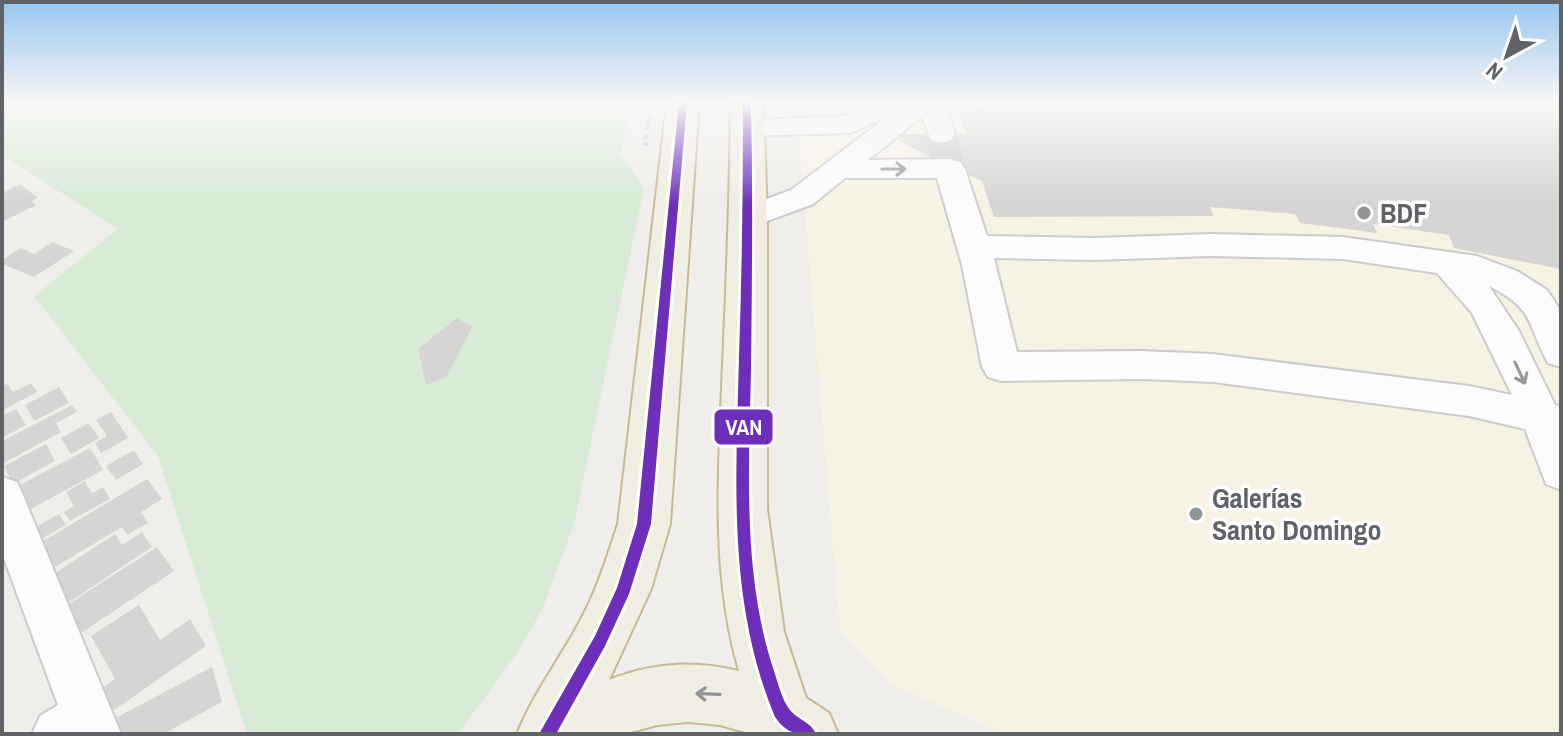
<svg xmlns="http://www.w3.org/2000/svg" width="1563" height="736" font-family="'Archivo Narrow',sans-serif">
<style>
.commercial{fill:#f7f3e4}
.green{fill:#d8ebd6}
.building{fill:#d6d5d3}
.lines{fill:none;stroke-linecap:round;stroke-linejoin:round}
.minor-tunnel{stroke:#cbcbca;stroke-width:31;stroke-dasharray:31 15;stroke-linecap:butt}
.minor-casing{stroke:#cbcccc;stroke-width:4}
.highway-casing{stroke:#c8b996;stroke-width:4}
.path{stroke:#cacfcc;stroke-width:4;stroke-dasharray:6 3;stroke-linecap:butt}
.minor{fill:#fdfcfc;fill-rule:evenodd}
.highway{fill:#f0ede3;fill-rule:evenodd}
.bus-1-casing{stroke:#fff;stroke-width:6}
.bus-1{fill:#6d2fba;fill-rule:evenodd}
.oneway{stroke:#96999c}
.oneway2{stroke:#929393}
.poi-dot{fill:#919496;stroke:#fff;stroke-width:3}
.labels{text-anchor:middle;stroke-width:7;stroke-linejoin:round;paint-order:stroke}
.poi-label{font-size:28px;font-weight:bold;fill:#5f6368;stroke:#fff;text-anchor:start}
.line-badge{stroke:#fff;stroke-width:3}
.badge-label{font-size:22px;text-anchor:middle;font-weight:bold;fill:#fff}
</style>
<rect width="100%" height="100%" fill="#efeeea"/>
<path class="commercial" d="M792,102H1561V734H1005L892,685L840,630L798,127Z"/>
<path class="green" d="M2,102H652L651,113L634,110L628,122L621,154L644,188L574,524L543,608L518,652L458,734H247L158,456L34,296L118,229L2,155Z"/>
<path class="building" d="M985,102H1525L1560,108L1556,102H1561V269L1454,248L1449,235L1373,224L1377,233L1300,223L1295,214L1210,207L1214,216L994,217L982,181L936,161L889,134H966L957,109H988Z
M20,184L38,198L31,201L36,205L2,222V193Z
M52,242L74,251L34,277L2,264V260L21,248L34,254Z
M457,318L472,327L447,376L426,385L418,349Z
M31,383L37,392L3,410L2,386L7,384L13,392Z
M59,387L69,403L34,421L25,405Z
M72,405L77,412L56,423L61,432L4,463L2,441Z
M16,409L26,425L2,438V416Z
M111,412L128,438L101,453L95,443L107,436L96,420Z
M89,423L99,438L71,454L61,438Z
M46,444L55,461L13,484L4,466Z
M90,448L103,470L25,512L14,488Z
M134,450L143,464L116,480L106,466Z
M147,479L162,499L141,512L148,523L127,535L122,527L55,567L40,543Z
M85,481L92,493L103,487L110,499L70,521L64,512L74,506L66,492Z
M59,514L66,525L40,540L34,528Z
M142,532L152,547L66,604L49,577L115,534L122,545Z
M157,547L174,571L75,637L59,610Z
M139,605L160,640L190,619L206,646L101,719L90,696L115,679L91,636Z
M212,667L222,702L163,734H113L110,721Z"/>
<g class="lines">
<path class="minor-tunnel" d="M941,134L949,168"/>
<defs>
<path id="minor" d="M873,102H945L955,134L951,140L941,143L931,140L922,117L868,160L949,159L960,162L965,169L987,236L1094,238L1211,234L1343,237L1477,256L1517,271L1547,290L1561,311V367L1548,363C1526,323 1536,310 1489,286L1519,331L1555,405L1561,406V490L1546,484L1525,429L1469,416L1213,382L1141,379L1001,381L988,377L982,367L962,265L937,178H845L813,204L759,224L748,227L737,224L732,217L737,210L791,190L888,116L851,133L747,136L737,133L733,127L737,121L845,116ZM1211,256L1343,259L1437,273L1472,313L1512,395L1469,386L1213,354L1141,351L1017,352L994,258L1094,260Z
M2,477L17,482L23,495L121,734H32L40,716L58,705L2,553Z"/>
<path id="highway" d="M667,102H699L670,524L651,589L609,680C651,663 695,660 739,671C710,571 719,466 723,363C727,276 730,189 731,102H763L767,217V509L784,632L806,698L829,713L838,734H752L720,725L688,722L657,725L624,734H517C533,694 560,659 580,621C597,590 607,557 618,524Z"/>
</defs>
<use href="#minor" class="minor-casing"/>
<use href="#highway" class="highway-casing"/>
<path class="path" d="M959,108L981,102
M649,144H644L650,115"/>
<use href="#minor" class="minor"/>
<use href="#highway" class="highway"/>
<defs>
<path id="bus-1" d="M679,102H687L651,524L629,594L605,646L556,734H539L595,636L617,588L637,524Z
M743,102H751C753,191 752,280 751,369C749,469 742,575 774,671C778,683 782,700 790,710C798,720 811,722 816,734C796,734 788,735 775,717C727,601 736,480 739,357C742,272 743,187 743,102Z"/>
</defs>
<use href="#bus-1" class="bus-1-casing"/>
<use href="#bus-1" class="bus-1"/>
</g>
<defs><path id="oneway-shaft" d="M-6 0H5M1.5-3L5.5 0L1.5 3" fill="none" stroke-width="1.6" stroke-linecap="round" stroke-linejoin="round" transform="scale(2)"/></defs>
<g class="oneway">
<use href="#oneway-shaft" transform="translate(894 169)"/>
<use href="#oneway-shaft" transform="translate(1520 373) rotate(65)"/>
</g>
<use class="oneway2" href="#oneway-shaft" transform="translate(708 694) rotate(-178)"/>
<linearGradient id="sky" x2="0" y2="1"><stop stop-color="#97c6ef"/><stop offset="0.5" stop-color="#f8f7f6"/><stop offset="1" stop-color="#f8f7f6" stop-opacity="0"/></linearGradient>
<rect width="1563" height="205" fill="url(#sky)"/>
<g class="poi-dot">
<circle cx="1364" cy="213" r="8"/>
<circle cx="1196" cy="514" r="8"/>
</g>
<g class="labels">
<g class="poi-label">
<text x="1380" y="223">BDF</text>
<text x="1212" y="508">Galerías<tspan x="1212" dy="32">Santo Domingo</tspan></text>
</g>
</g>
<rect class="line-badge" x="713" y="408" width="61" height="38" rx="8" fill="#6d2fba"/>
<g class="badge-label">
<text x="744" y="435">VAN</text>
</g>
<rect width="1563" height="736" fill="none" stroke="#5f6368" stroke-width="8"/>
<g transform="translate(1507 56) rotate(220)" stroke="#ffffff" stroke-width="6" paint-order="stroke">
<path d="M0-6L14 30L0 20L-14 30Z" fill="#5f6368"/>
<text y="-12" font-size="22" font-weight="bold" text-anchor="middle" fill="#5f6368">N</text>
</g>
</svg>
